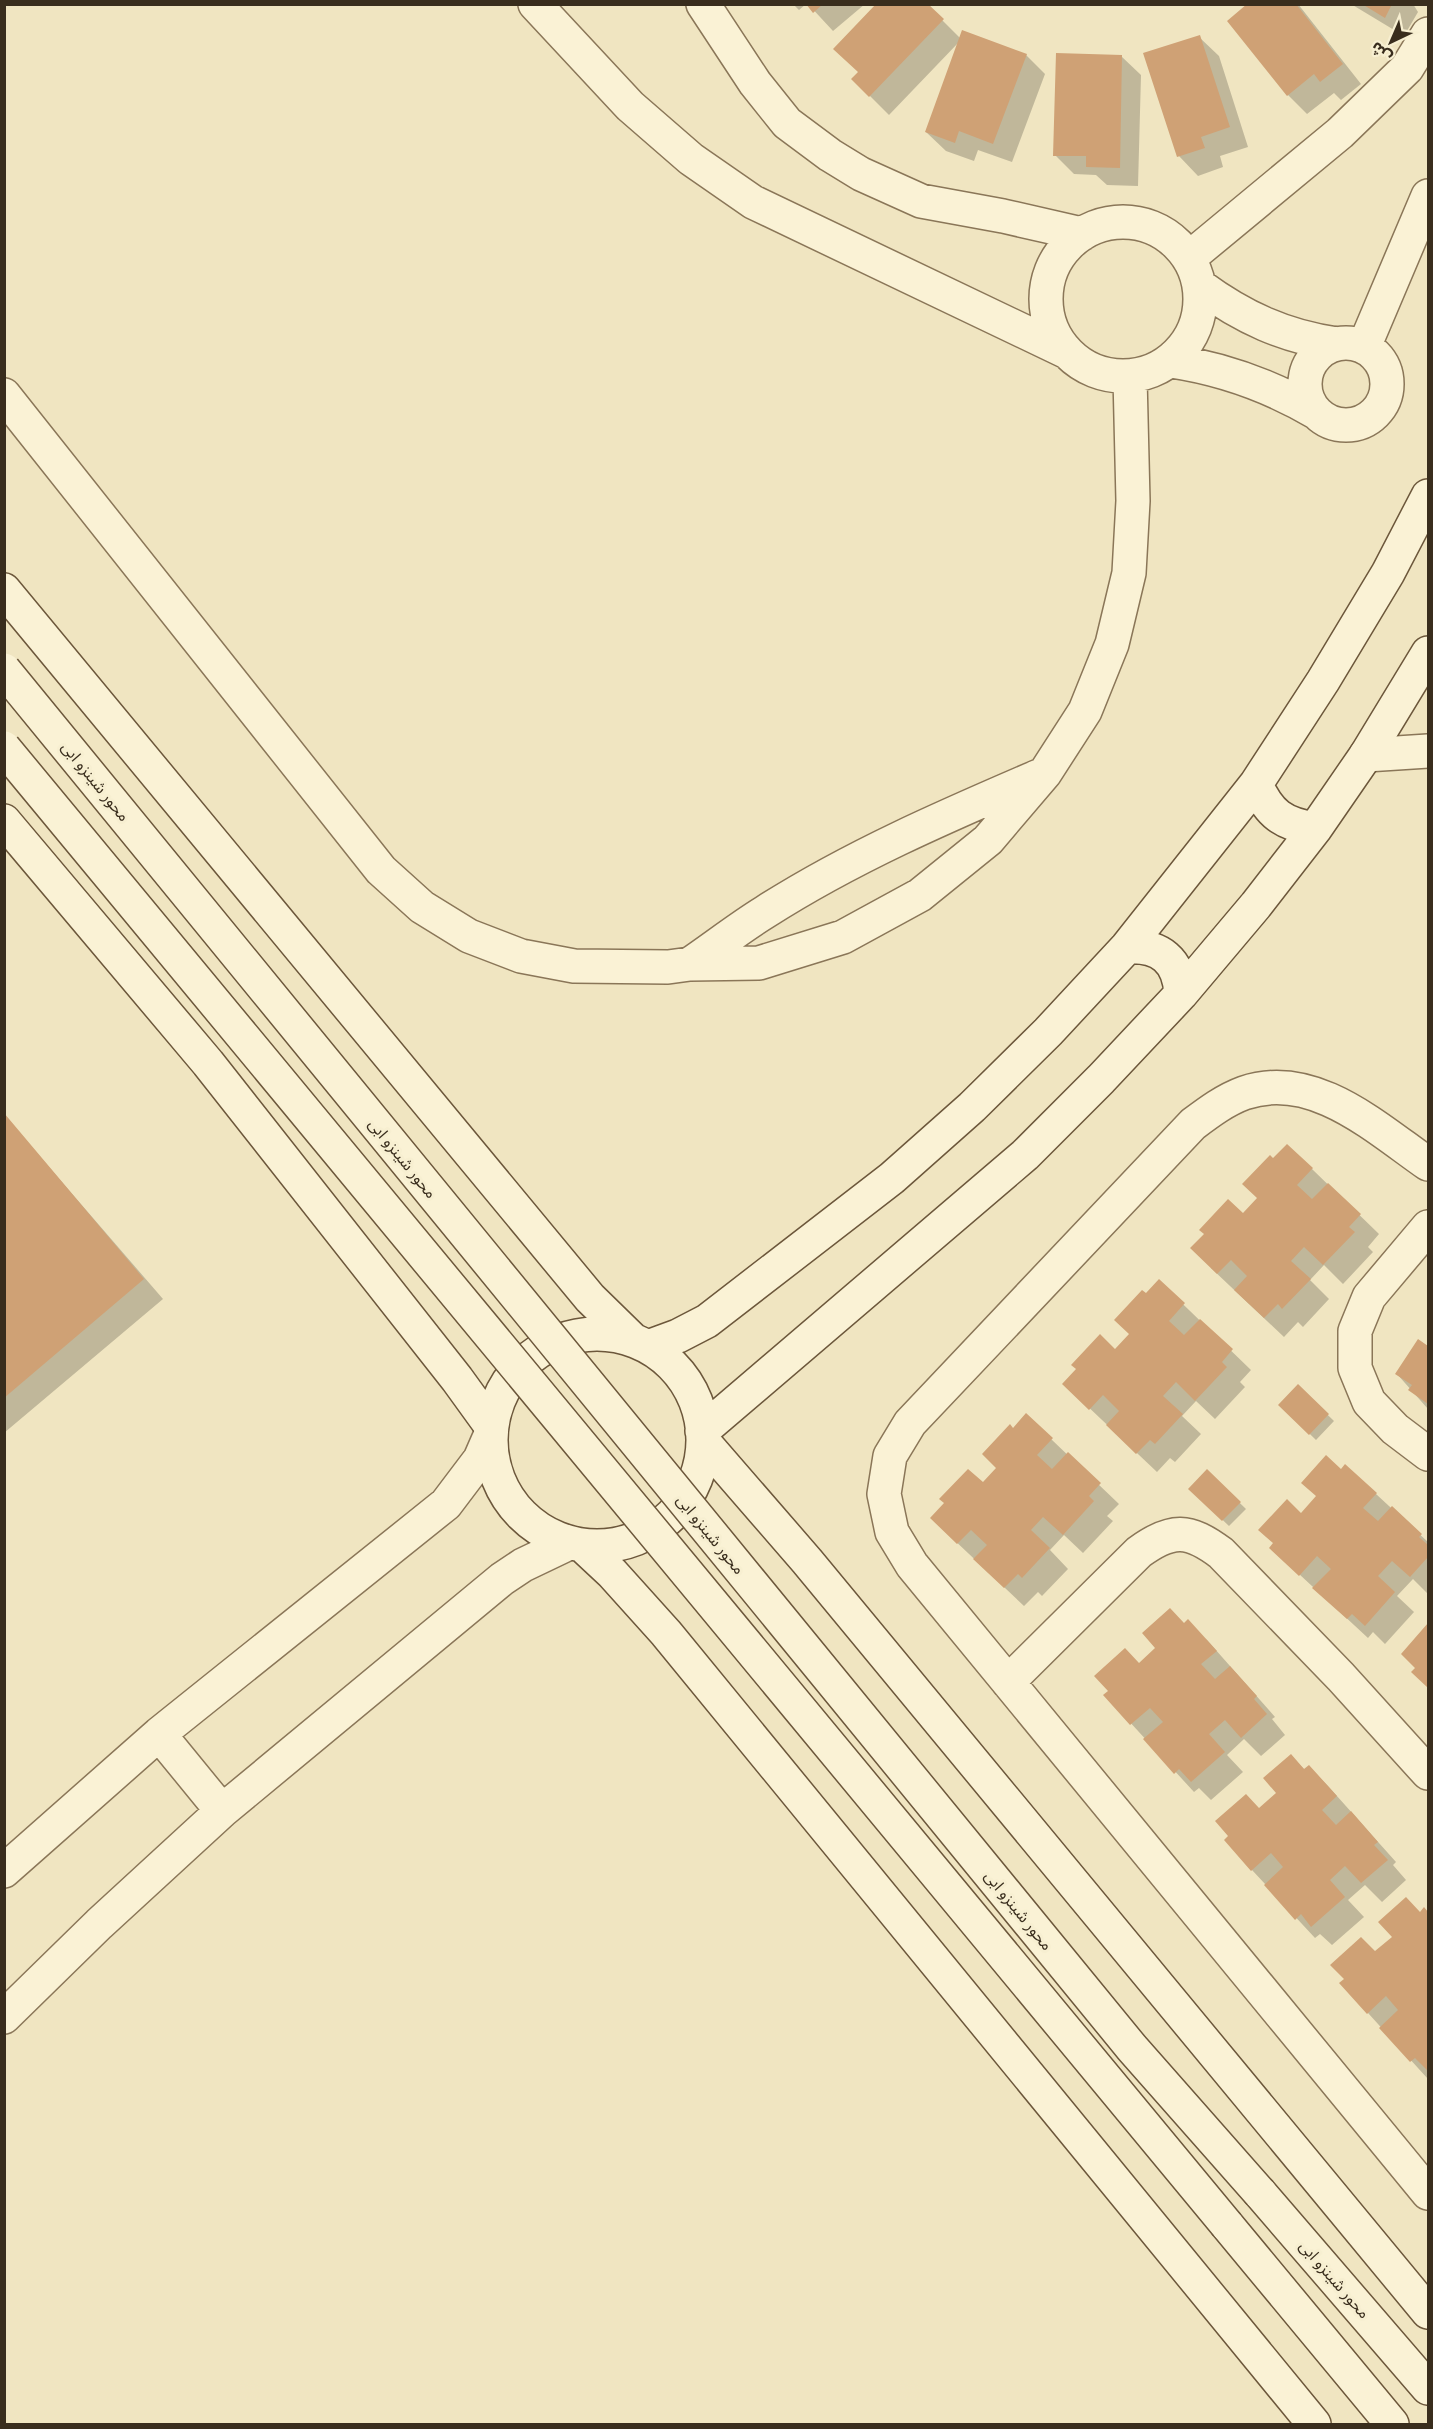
<svg xmlns="http://www.w3.org/2000/svg" width="1433" height="2429" font-family="'Times New Roman','Noto Sans Arabic',serif">
<style>
.shadow{fill:#0003}
.building{fill:#cfa175}
.lines{fill:none;stroke-linecap:round;stroke-linejoin:round}
.street-casing{stroke:#8a7658;stroke-width:36}
.secondary-casing{stroke:#6c573b;stroke-width:36}
.street{stroke:#faf2d5;stroke-width:33}
.secondary{stroke:#faf2d5;stroke-width:33}
.secondary-bridge-casing{stroke:#6c573b;stroke-width:36;stroke-linecap:butt}
.secondary-bridge{stroke:#faf2d5;stroke-width:33}
.labels{text-anchor:middle;stroke-width:6;stroke-linejoin:round;paint-order:stroke}
.street-label{font-size:16px;fill:#392d1d;stroke:#f7efd1}
</style>
<rect width="100%" height="100%" fill="#f0e5c1"/>
<path class="shadow" d="M793,4H806L799,10Z
M808,4H865L833,31Z
M926,4L961,39L1026,55L1045,74L1012,162L978,150L974,161L946,151L926,132L959,42L889,115L853,79Z
M1249,4H1298L1361,84L1341,100L1334,93L1307,114L1288,95Z
M1351,4H1413L1418,12L1404,36Z
M1199,37L1219,56L1248,147L1220,156L1223,167L1198,176L1179,156Z
M1121,56L1141,75L1138,186L1107,185L1096,175L1074,174L1055,155Z
M4,1115L163,1299L4,1433Z
M1273,1160L1312,1169L1379,1234L1368,1247L1373,1252L1343,1284L1324,1265L1310,1280L1329,1299L1303,1327L1298,1322L1284,1337L1211,1268L1244,1215L1259,1199Z
M1159,1281L1251,1370L1240,1382L1245,1387L1215,1419L1196,1401L1182,1416L1201,1434L1175,1462L1170,1458L1157,1472L1064,1384L1115,1351L1131,1334L1146,1296Z
M1418,1341L1428,1348V1409L1397,1374Z
M1298,1386L1334,1421L1316,1440L1280,1405Z
M1013,1430L1051,1439L1119,1504L1107,1516L1113,1521L1083,1553L1064,1535L1050,1550L1068,1569L1042,1596L1038,1592L1024,1606L951,1537L983,1485L998,1468Z
M1207,1471L1246,1509L1229,1526L1190,1489Z
M1342,1471L1376,1494L1428,1542V1594L1413,1579L1397,1596L1414,1612L1385,1644L1373,1632L1368,1638L1271,1548Z
M1185,1624L1207,1640L1275,1717L1272,1719L1285,1735L1261,1756L1244,1739L1227,1755L1243,1772L1211,1800L1199,1788L1194,1792L1105,1695Z
M1428,1626V1687L1413,1672L1417,1668L1403,1654Z
M1291,1756L1305,1770L1309,1767L1328,1786L1396,1862L1393,1865L1406,1880L1382,1902L1365,1885L1348,1900L1364,1917L1332,1945L1320,1934L1315,1938L1252,1870L1260,1810L1278,1794Z
M1424,1910L1428,1914V2079L1368,2013L1376,1953Z"/>
<path class="building" d="M806,4H823L813,13Z
M876,4H928L944,19L869,97L851,79L858,72L833,49Z
M1247,4H1296L1343,64L1320,82L1314,74L1287,96L1227,21Z
M1362,4H1392L1385,18Z
M962,30L1027,54L993,144L959,131L955,143L925,132Z
M1200,35L1230,127L1201,137L1205,148L1177,157L1143,53Z
M1056,53L1122,55L1120,168L1086,167V156H1053Z
M4,1113L144,1279L4,1398Z
M1287,1144L1313,1168L1297,1185L1312,1199L1328,1183L1361,1214L1349,1227L1355,1232L1323,1265L1304,1247L1291,1261L1311,1279L1282,1309L1278,1304L1264,1318L1234,1290L1247,1276L1231,1260L1217,1274L1190,1248L1204,1234L1199,1230L1228,1199L1243,1213L1257,1198L1242,1184L1270,1155L1273,1158Z
M1159,1279L1185,1303L1169,1321L1184,1335L1200,1319L1233,1349L1222,1362L1227,1367L1195,1401L1176,1382L1163,1396L1183,1414L1155,1444L1150,1440L1136,1454L1106,1425L1119,1411L1103,1395L1089,1410L1062,1384L1076,1369L1071,1365L1100,1334L1115,1349L1129,1334L1114,1320L1142,1290L1146,1293Z
M1418,1339L1428,1346V1404L1408,1390L1412,1385L1395,1374Z
M1298,1384L1329,1414L1309,1435L1278,1405Z
M1026,1413L1053,1438L1037,1455L1052,1469L1068,1452L1101,1483L1089,1496L1094,1501L1063,1535L1043,1517L1031,1530L1050,1548L1022,1578L1018,1574L1004,1588L973,1559L987,1545L971,1530L957,1544L930,1518L944,1503L939,1499L968,1469L983,1482L996,1468L982,1454L1010,1424L1013,1428Z
M1326,1455L1341,1469L1345,1464L1377,1493L1363,1508L1378,1521L1392,1506L1422,1534L1419,1537L1428,1545V1557L1410,1577L1392,1561L1378,1576L1395,1592L1365,1626L1352,1614L1347,1619L1312,1588L1331,1569L1317,1556L1299,1576L1269,1548L1273,1543L1258,1530L1287,1499L1301,1513L1316,1496L1301,1483Z
M1207,1469L1241,1502L1222,1521L1188,1489Z
M1170,1608L1184,1623L1188,1619L1217,1651L1201,1664L1215,1679L1230,1666L1257,1696L1254,1699L1267,1714L1241,1738L1225,1720L1209,1734L1225,1752L1191,1782L1179,1769L1174,1774L1143,1739L1163,1722L1150,1708L1130,1725L1103,1695L1108,1691L1094,1676L1125,1648L1139,1663L1155,1648L1142,1633Z
M1428,1623V1688L1411,1672L1415,1668L1401,1654Z
M1291,1754L1304,1769L1309,1765L1337,1796L1322,1810L1336,1825L1351,1811L1378,1842L1374,1845L1388,1860L1361,1883L1345,1866L1330,1880L1345,1897L1311,1927L1301,1914L1295,1920L1264,1885L1283,1867L1271,1853L1251,1871L1224,1840L1228,1836L1215,1821L1246,1794L1259,1808L1276,1793L1263,1778Z
M1406,1897L1420,1912L1424,1907L1428,1912L1427,2070L1415,2058L1410,2062L1379,2028L1398,2010L1386,1996L1367,2014L1339,1983L1344,1979L1330,1965L1361,1937L1375,1951L1392,1937L1378,1922Z"/>
<g class="lines">
<defs>
<path id="street" d="M535,4L630,106L691,159L753,202L1067,352
M703,4L755,83L787,123L830,155L861,174L921,201L1003,216L1082,234
M1046 299a77 77 0 1 1 154 0a77 77 0 1 1-154 0Z
M1189,258L1340,133L1407,68L1428,34
M1200,286C1242,317 1285,337 1337,344
M1305 384a41 41 0 1 1 82 0a41 41 0 1 1-82 0Z
M1364,347L1428,196
M1171,361C1225,369 1271,386 1317,413
M4,395L381,870L422,907L469,936L521,956L574,966L668,967L690,964L759,963L843,937L920,895L988,840L1045,773L1085,711L1112,644L1129,573L1133,501L1130,377
M1366,755L1428,751
M690,964C715,947 739,928 765,912C851,857 946,816 1039,776
M1428,1164C1376,1128 1313,1069 1244,1093C1225,1100 1209,1112 1193,1124L910,1423L890,1456L884,1494L892,1532L912,1565L1428,2193
M1428,1227L1369,1297L1355,1331V1368L1369,1402L1395,1429L1428,1454
M1008,1682L1139,1552C1172,1528 1189,1529 1221,1553L1341,1677L1428,1773
M159,1734L222,1811
M4,1871L159,1734L446,1504L480,1459L490,1436
M4,2017L99,1924L222,1811L502,1579L523,1565L569,1543"/>
<path id="secondary" d="M4,590L590,1298L633,1340
M1256,784C1269,814 1283,824 1315,829
M4,821L208,1063L457,1379L491,1426
M1127,947C1160,945 1179,960 1181,994
M491 1440a106 106 0 1 1 212 0a106 106 0 1 1-212 0Z
M648,1347L678,1336L707,1321L892,1178L972,1107L1048,1032L1127,947L1256,784L1323,681L1388,573L1428,496
M702,1431L1025,1155L1101,1079L1181,994L1256,905L1315,829L1366,755L1428,653
M703,1441L807,1561L1428,2312
M582,1545L612,1573L666,1633L1314,2424
M1260,2193L1428,2388
M1227,2225L1392,2424"/>
</defs>
<use href="#street" class="street-casing"/>
<use href="#secondary" class="secondary-casing"/>
<use href="#street" class="street"/>
<use href="#secondary" class="secondary"/>
<defs>
<path id="secondary-bridge" d="M4,670L1132,2048L1260,2193
M4,748L1227,2225"/>
</defs>
<use href="#secondary-bridge" class="secondary-bridge-casing"/>
<use href="#secondary-bridge" class="secondary-bridge"/>
</g>
<g class="labels">
<g class="street-label">
<text transform="translate(96 781) rotate(51)" y="6">محور شينزو ابى</text>
<text transform="translate(403 1158) rotate(51)" y="6">محور شينزو ابى</text>
<text transform="translate(711 1534) rotate(51)" y="6">محور شينزو ابى</text>
<text transform="translate(1019 1910) rotate(51)" y="6">محور شينزو ابى</text>
<text transform="translate(1335 2279) rotate(49)" y="6">محور شينزو ابى</text>
</g>
</g>
<rect width="1433" height="2429" fill="none" stroke="#392d1d" stroke-width="12"/>
<g transform="translate(1391 42) rotate(224)" stroke="#f7efd1" stroke-width="4.5" paint-order="stroke">
<path d="M0-4.5L10 22L0 15L-10 22Z" fill="#392d1d"/>
<text y="-9" font-size="16" font-weight="bold" text-anchor="middle" fill="#392d1d">ش</text>
</g>
</svg>
